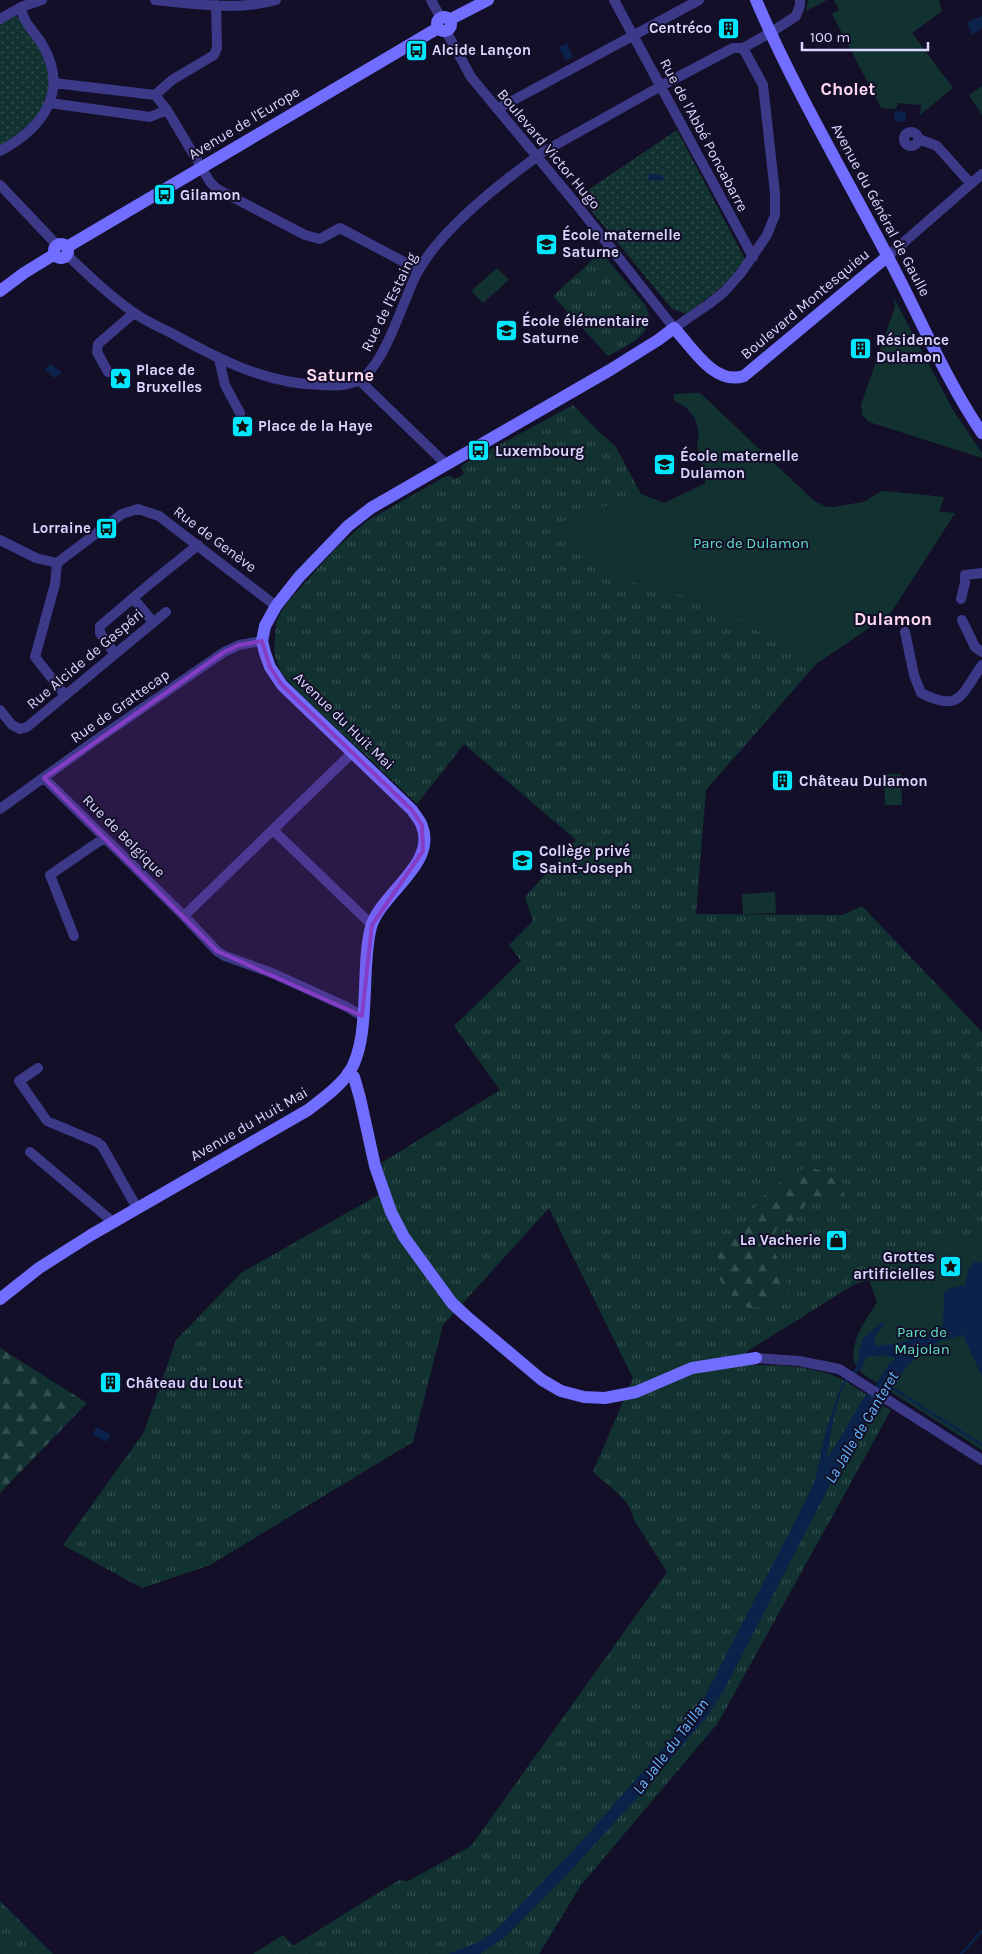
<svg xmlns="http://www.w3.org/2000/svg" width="982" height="1954" font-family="Karla,sans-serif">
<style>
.grass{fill:url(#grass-tufts)}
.forest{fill:url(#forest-firs)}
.park{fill:#123231}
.garden{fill:url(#garden-dots)}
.water{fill:#0b234b;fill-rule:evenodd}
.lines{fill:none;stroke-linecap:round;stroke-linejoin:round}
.stream{stroke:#0b234b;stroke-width:2.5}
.street{stroke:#3c3988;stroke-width:10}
.secondary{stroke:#706dff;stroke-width:12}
.marked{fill:#853dc5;fill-opacity:0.2;stroke:#853dc5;stroke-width:4;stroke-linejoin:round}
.labels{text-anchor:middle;stroke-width:4;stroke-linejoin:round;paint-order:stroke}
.poi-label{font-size:15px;font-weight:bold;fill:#dbd6ff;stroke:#130f28;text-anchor:start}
.street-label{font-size:15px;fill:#dbd6ff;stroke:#130f28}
.park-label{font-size:15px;fill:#5fe2c1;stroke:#130f28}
.water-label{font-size:16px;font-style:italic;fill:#64b8ff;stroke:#130f28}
.quarter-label{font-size:18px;font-weight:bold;fill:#ffd8f1;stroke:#130f28}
</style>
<defs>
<pattern id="grass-tufts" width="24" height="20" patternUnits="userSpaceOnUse" patternTransform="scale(1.25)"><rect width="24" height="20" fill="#123231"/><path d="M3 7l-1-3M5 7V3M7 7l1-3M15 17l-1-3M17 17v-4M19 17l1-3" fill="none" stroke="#344f50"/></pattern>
<pattern id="forest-firs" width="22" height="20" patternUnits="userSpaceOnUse" patternTransform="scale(1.25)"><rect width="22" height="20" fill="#123231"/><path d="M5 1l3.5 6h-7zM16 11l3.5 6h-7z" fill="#344f50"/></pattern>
<pattern id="garden-dots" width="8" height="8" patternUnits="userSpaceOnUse" patternTransform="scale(1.25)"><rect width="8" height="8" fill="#123231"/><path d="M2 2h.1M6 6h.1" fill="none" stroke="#344f50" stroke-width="1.8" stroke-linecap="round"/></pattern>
</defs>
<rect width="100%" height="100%" fill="#130f28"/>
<path class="grass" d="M601,252L645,305C661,332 626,346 608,356L553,296Z
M700,393L814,501L826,507H834L864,502L882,491L944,497L939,512L955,513L890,614L817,663L706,790L696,914L842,915L862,906L982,1032V1236L969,1238L947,1237L926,1247L887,1275L855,1284L746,1352L753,1365C782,1365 815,1366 841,1379C859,1388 874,1401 891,1410L718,1723L581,1885L539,1954H253L283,1935L293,1946L399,1880L408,1881L471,1846L667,1572L634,1520C631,1499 607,1485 593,1472L633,1378L549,1208L443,1325L413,1442L210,1565L142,1588L63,1545L144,1432L176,1340L241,1273L389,1189L381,1163L500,1090L454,1026L521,961L509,945L533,921L525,897L576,840L464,744L417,804L295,689L280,671L274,652L276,623L284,606L334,550L367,521L446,476H451L455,479L464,474L461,468L464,464L573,405L596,429L616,447L641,494L664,503L706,483L697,446L699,433L695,418L687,408L674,400V394Z
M0,1901L53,1954H0Z"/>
<path class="forest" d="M809,1166L828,1174L844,1190L845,1205L825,1195L806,1204L793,1221L778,1226L770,1242L786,1278L788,1294L767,1307L748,1308L729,1293L718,1277V1255L743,1225L762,1198L783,1179Z
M0,1348L87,1403L0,1493Z"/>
<path class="park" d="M808,0H827L806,11Z
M834,0H939L942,11L912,33L953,88L920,115L921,105L898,103L896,109L881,108L832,14L839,10Z
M982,86V115L969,95Z
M497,268L509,280L483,303L471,291Z
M894,298L953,410L982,453V458L869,422L862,415L861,405L895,307Z
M700,393L814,501L826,507H834L864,502L882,491L944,497L939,512L955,513L890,614L817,663L704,601L602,574L552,525L641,494L664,503L706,484L697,446L699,433L695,418L687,408L674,400V394Z
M884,774H901L902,805H885Z
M775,892L776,913L743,914L742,894Z
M982,1236V1450L863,1374C860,1370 855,1365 854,1361C850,1341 867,1318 877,1302L869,1280L887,1275L926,1247L947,1237L969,1238Z"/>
<path class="garden" d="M14,15L22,21L33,35L47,64L51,83L38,118L0,147V23Z
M677,130L745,259L725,284L687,314L672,309L579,196Z"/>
<path class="water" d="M982,16V28L972,35L967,22Z
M568,43L569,45L568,46L573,57L566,61L559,47Z
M895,111L906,112L905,122L894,121Z
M650,173L663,176L664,180H648Z
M51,364L62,373L54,378L45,369Z
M974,1262H982V1377L963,1335L940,1341L922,1352L909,1364L868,1418L839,1467L724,1690L705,1719L643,1791L573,1868L504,1938L480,1954H448L479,1942L494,1932L582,1841L694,1713L705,1696L810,1492L816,1476L826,1430L842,1384L857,1367L859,1352L863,1338L882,1322L884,1324L876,1335L874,1342L877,1346L898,1343L909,1340L917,1334L934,1332L936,1326H943L944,1293L948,1289L965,1285L968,1270ZM883,1355L896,1358L889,1364L875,1386L865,1396L828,1458L827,1453C831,1436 836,1398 845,1384C854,1372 861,1374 866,1357Z
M96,1427L110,1434L107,1442L93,1435Z"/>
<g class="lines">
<path class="stream" d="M891,1387L982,1445
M961,1954L982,1931"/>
<path class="street" d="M155,0C194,4 238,11 276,0
M431,0L441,18
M614,0L753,257
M0,19L21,7L42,0
M446,31L471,77L577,205L674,328L709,304L724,292L741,273L767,235L775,215V193L763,85L743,48
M743,48L770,33L796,16L800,5V0
M54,83L155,95L167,110L210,182L217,189L305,235L320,239L340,228L419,270
M155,95L172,80L214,55L217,48L216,5
M50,103L150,117L167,110
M497,109L699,0
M904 139a7 7 0 1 1 14 0a7 7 0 1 1-14 0Z
M919,139L937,146L971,184
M0,151C43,128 70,91 42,44C35,32 22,22 21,7
M0,185L57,245
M67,255C88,275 109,295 133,312C145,321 159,327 173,334C220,360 267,384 321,385C333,386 348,386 359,380C384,367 403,301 416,275C420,267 425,260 430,253C459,215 505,180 543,152L661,86L733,48H743
M888,256L982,174
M219,359L225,385L240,413
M108,372L97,352L98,344L134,313
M359,380L446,464
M0,540L36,558L57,563
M57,563L122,514L138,509L159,516L276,606
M57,563L55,584L35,657L65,695
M133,598L153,622
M961,599L965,583V575L982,573
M962,620L975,647L982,652
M905,632L914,675L921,693C960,713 961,695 982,665
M115,654L100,633V626L152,582L198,545
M0,710L12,725L20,729L27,727L166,612
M352,753L184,916L217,951L225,956L272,973L347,1007L362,1016
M44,778L184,916
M0,809L93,742L224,652L239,645L262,641
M273,830L372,925
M74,936L50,875L104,838
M38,1068L19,1081L47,1121L97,1142L102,1146L137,1208
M30,1152L113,1222
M756,1358L799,1361L839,1369L982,1460"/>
<path class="secondary" d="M756,0C794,89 844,173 889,259C920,317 945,379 982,433
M437 24a7 7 0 1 1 14 0a7 7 0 1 1-14 0Z
M449,20L488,0
M54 251a7 7 0 1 1 14 0a7 7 0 1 1-14 0Z
M67,247L438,28
M0,291L24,273L55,254
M348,1073L354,1077L360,1098L375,1166L391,1212L404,1237L452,1303L466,1316L542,1380L561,1391L584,1397L605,1398L636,1392L692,1368L756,1358
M0,1299L39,1268L91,1235L308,1110C322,1099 338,1088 348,1074C372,1041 360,968 371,927C381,893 437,864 422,826C420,820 415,815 412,810L282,685L270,667L265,653L262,641L265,626L276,606L299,577L348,526L371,508L610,370L658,340L674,328C692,347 714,386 744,376L888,256"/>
</g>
<path class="marked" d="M262,641L270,667L282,685L412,810L422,825L423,851L372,925L362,1016L217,951L44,778L224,652L239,645Z"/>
<defs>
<symbol id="building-square" viewBox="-11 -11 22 22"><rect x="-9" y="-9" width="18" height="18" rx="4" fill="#02e7ff" stroke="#130f28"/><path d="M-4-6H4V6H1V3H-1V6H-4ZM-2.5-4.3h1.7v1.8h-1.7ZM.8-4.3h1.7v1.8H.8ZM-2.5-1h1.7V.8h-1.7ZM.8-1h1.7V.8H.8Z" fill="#111"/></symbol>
<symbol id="bus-square" viewBox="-11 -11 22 22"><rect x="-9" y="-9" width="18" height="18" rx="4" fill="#02e7ff" stroke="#130f28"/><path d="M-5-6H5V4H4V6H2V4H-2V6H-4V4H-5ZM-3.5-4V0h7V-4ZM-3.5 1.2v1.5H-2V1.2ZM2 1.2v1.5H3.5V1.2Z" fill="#111"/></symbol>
<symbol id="school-square" viewBox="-11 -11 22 22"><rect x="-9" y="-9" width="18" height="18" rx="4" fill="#02e7ff" stroke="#130f28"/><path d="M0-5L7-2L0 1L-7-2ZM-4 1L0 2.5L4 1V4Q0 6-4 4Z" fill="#111"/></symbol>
<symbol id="sight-square" viewBox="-11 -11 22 22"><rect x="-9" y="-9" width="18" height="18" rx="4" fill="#02e7ff" stroke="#130f28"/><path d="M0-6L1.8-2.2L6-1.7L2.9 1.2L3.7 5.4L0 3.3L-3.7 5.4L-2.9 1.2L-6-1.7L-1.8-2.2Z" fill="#111"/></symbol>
<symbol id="shop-square" viewBox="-11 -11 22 22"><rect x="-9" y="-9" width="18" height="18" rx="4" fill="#02e7ff" stroke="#130f28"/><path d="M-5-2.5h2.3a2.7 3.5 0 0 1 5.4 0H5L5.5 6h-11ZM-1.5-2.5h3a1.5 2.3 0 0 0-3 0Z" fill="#111"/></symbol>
</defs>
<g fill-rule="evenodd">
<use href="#building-square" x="716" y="16" width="25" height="25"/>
<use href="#bus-square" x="404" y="38" width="25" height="25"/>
<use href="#bus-square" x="152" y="182" width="25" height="25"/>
<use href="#school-square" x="534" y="232" width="25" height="25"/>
<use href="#school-square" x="494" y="318" width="25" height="25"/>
<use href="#building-square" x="848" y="336" width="25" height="25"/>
<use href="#sight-square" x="108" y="366" width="25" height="25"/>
<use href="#sight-square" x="230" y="414" width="25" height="25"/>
<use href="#bus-square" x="466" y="438" width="25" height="25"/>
<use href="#school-square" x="652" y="452" width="25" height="25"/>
<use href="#bus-square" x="94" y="516" width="25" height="25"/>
<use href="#building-square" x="770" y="768" width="25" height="25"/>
<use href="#school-square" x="510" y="848" width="25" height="25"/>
<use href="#shop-square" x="824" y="1228" width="25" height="25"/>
<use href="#sight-square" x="938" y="1254" width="25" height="25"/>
<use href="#building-square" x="98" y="1370" width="25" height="25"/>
</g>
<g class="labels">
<g class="poi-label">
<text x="712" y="33" text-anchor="end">Centréco</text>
<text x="432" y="55">Alcide Lançon</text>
<text x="180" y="200">Gilamon</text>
<text x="562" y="240">École maternelle<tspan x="562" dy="17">Saturne</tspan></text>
<text x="522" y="326">École élémentaire<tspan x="522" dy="17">Saturne</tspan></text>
<text x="876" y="345">Résidence<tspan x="876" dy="17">Dulamon</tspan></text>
<text x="136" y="375">Place de<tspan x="136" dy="17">Bruxelles</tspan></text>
<text x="258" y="431">Place de la Haye</text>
<text x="495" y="456">Luxembourg</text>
<text x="680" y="461">École maternelle<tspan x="680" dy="17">Dulamon</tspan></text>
<text x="91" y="533" text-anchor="end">Lorraine</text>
<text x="799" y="786">Château Dulamon</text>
<text x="539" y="856">Collège privé<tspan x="539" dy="17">Saint-Joseph</tspan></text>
<text x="821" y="1245" text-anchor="end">La Vacherie</text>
<text x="935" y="1262" text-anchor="end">Grottes<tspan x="935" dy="17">artificielles</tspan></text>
<text x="126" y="1388">Château du Lout</text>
</g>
<g class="street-label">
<text transform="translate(244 123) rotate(-31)" y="5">Avenue de l'Europe</text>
<text transform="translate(704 135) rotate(62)" y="5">Rue de l'Abbé Poncabarre</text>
<text transform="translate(549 149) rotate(50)" y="5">Boulevard Victor Hugo</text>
<text transform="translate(881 210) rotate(62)" y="5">Avenue du Général de Gaulle</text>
<text transform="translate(389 302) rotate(-64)" y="5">Rue de l'Estaing</text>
<text transform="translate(805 304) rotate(-40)" y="5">Boulevard Montesquieu</text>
<text transform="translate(215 539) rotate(37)" y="5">Rue de Genève</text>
<text transform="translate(85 659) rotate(-40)" y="5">Rue Alcide de Gaspéri</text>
<text transform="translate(120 706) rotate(-35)" y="5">Rue de Grattecap</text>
<text transform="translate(344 721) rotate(44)" y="5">Avenue du Huit Mai</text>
<text transform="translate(124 836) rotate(45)" y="5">Rue de Belgique</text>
<text transform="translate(249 1124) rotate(-30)" y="5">Avenue du Huit Mai</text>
</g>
<g class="park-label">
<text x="751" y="548">Parc de Dulamon</text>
<text x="922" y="1337">Parc de<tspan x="922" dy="17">Majolan</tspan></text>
</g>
<g class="water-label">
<text transform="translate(861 1427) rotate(-59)" y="6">La Jalle de Canteret</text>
<text transform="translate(670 1746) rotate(-53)" y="6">La Jalle du Taillan</text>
</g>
<g class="quarter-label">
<text x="848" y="95">Cholet</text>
<text x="340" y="381">Saturne</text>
<text x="893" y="625">Dulamon</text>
</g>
</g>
<path d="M802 42v8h126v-8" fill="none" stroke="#dbd6ff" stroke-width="2.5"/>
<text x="810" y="42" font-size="15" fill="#dbd6ff" stroke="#130f28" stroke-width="4" paint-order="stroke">100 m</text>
</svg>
